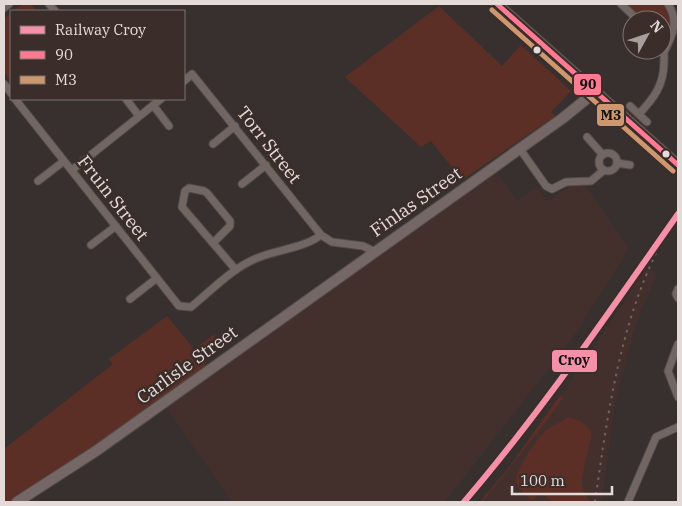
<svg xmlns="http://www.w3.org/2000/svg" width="682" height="506" font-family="'IBM Plex Serif',serif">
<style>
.built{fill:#43302c}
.green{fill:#5c2f26}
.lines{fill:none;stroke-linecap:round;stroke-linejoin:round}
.street-casing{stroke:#524c4a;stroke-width:9}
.secondary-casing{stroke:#524c4a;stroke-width:12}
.street{stroke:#726663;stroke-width:7}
.secondary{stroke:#746765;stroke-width:10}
.rail{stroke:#6d6563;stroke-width:2;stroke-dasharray:2.5 5;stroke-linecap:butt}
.bus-1-casing{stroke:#3b2d2a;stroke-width:9}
.bus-2-casing{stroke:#3b2d2a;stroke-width:9}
.bus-1{stroke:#fe7a93;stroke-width:5}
.bus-2{stroke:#cd976f;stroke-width:5}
.rail-1-casing{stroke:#3b2d2a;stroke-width:10}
.rail-1{stroke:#f491a8;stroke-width:6}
.bus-dot{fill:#e4dbd9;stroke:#3b2d2a;stroke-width:2}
.labels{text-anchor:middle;stroke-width:5;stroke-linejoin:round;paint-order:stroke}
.street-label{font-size:18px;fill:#e4dbd9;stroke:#3b2d2a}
.line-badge{stroke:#3b2d2a;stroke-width:2}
.pale-badge-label{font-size:14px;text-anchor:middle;font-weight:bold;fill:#111}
</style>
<rect width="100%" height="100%" fill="#37302e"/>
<path class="built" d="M497,172L517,201L537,187L547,201L570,186H586L629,249L576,333L470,470L444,502H232L163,403L419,221Z
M648,266L657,274L636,324L614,409L602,502H480L512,463L567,386Z"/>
<path class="green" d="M23,4H31L37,11H13Z
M629,4L664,5C673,18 671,25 669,40L662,39V20H643L629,6Z
M439,6L502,66L521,45L571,91L551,112L555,116L462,180L431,141L421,147L345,77Z
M11,13V82L4,72V19Z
M167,316L194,349L216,333L202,374L17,502H4V449L113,364L109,359Z
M560,395L563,398L545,423L482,502H480L512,463Z
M569,417L582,422L591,431V437L582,477V488L590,502H552L541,492L534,499L531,500C526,495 517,488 516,481C514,473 538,437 545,431C551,427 563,420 569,417Z"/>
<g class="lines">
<defs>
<path id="street" d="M49,4L55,11
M621,4L638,20
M4,8L9,4
M664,52C673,35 679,21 668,4
M184,81L192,74L321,235L332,242L363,246L375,252
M4,84L11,93
M15,99L179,306L191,307C212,290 234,266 260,257C280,249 304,248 321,235
M126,99L139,116
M153,105L169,126
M630,106L647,122
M639,114C654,98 664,85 664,62C664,56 665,52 662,47
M587,137L603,155
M213,144L235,126
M520,149L546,186L552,189L566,182L591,181L604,170
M599 162a9 9 0 1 1 18 0a9 9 0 1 1-18 0Z
M617,163L630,165
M72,170L161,99
M38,181L64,161
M242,184L266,165
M213,243L230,226V221L207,193L204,191L189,188L185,191L182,207L236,270
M91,245L116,226
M678,289L676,294L678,298
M130,299L157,278
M678,344L668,371L678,397
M628,502L656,437L678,427"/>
<path id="secondary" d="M497,4L678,165
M17,502L96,451L563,118L595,92"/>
</defs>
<use href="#street" class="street-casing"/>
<use href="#secondary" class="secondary-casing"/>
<use href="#street" class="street"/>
<use href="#secondary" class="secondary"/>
<path class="rail" d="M595,502C609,404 623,299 678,214"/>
<defs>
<path id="bus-1" d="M497,4L678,165"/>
<path id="bus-2" d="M492,10L673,171"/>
</defs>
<use href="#bus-1" class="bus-1-casing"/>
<use href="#bus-2" class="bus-2-casing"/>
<use href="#bus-1" class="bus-1"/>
<use href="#bus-2" class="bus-2"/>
<defs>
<path id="rail-1" d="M464,502C542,411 609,312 678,214"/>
</defs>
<use href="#rail-1" class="rail-1-casing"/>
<use href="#rail-1" class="rail-1"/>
</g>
<g class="bus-dot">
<circle cx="537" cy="50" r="4.5"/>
<circle cx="666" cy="154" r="4.5"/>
</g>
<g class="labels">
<g class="street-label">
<text transform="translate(269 145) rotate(52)" y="6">Torr Street</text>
<text transform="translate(113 198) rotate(52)" y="6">Fruin Street</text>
<text transform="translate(416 202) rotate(-35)" y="6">Finlas Street</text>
<text transform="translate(187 365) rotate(-36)" y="6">Carlisle Street</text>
</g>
</g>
<g class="line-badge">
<rect x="573" y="73" width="29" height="23" rx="5" fill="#fe7a93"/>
<rect x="596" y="103" width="29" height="24" rx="5" fill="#cd976f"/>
<rect x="551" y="349" width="47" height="24" rx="5" fill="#f491a8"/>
</g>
<g class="pale-badge-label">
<text x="588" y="89">90</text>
<text x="611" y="120">M3</text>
<text x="574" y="365">Croy</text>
</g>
<rect width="682" height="506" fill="none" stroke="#e4dbd9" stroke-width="10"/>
<rect x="10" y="10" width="175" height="90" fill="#3b2d2a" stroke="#7f7370"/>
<rect x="20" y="26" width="25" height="8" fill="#f491a8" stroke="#7f7370"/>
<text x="55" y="35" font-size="15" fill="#e4dbd9">Railway Croy</text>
<rect x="20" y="51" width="25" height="8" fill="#fe7a93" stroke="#7f7370"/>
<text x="55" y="60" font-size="15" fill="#e4dbd9">90</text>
<rect x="20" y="76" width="25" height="8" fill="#cd976f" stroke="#7f7370"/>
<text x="55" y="85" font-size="15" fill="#e4dbd9">M3</text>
<g transform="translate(647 35) rotate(50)"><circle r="24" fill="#3b2d2a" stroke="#7f7370"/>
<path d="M0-4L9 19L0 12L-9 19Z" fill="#a79f9d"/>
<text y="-8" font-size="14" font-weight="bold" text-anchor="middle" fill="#e4dbd9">N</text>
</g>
<path d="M512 486v8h100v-8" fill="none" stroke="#e4dbd9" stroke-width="2.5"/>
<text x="520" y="486" font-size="15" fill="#e4dbd9" stroke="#3b2d2a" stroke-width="4" paint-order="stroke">100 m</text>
</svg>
